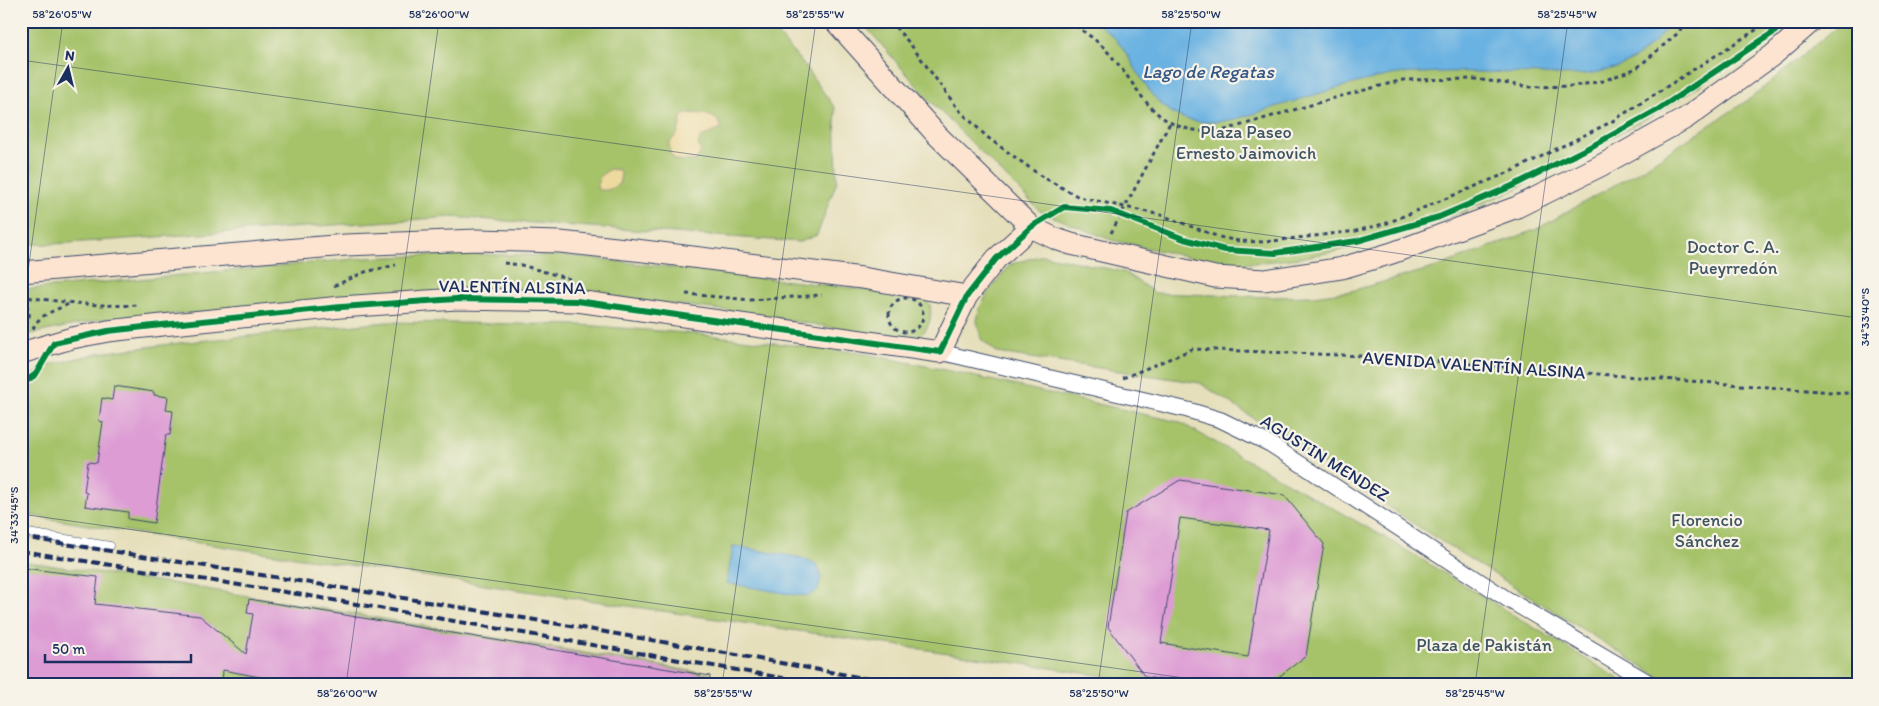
<svg xmlns="http://www.w3.org/2000/svg" width="1879" height="706" font-family="Itim,sans-serif">
<style>
.green{fill:#a6c36b;stroke:#607964}
.sand{fill:#eeda9e;stroke:#84847e}
.water{fill:#6bb2e2;stroke:#4370a0}
.building{fill:#dd9cd4;fill-rule:evenodd}
.lines{fill:none;stroke-linecap:round;stroke-linejoin:round}
.lane-casing{stroke:#39496c;stroke-width:9}
.street-casing{stroke:#39496c;stroke-width:17}
.secondary-casing{stroke:#39496c;stroke-width:23}
.path{stroke:#39496c;stroke-width:3;stroke-dasharray:4 4;stroke-linecap:butt}
.lane{stroke:#fff;stroke-width:8}
.street{stroke:#fff;stroke-width:15}
.secondary{stroke:#fde4d1;stroke-width:21}
.rail{stroke:#1b2f5e;stroke-width:4;stroke-dasharray:8 4;stroke-linecap:butt}
.cycleway-casing{stroke:#f7f3e8;stroke-width:9}
.cycleway{stroke:#00873e;stroke-width:6}
.ticks{fill:none;stroke:#1b2f5e;stroke-width:1;stroke-opacity:0.45}
.labels{text-anchor:middle;stroke-width:4.5;stroke-linejoin:round;paint-order:stroke}
.park-label{font-size:18px;fill:#3e5461;stroke:#f7f3e8}
.street-label{font-size:18px;fill:#1b2f5e;stroke:#f7f3e8}
.water-label{font-size:19px;font-style:italic;fill:#335686;stroke:#f7f3e8}
.neatline{fill:none;stroke:#1b2f5e;stroke-width:2}
.ticks-label{font-size:12px;text-anchor:middle;fill:#1b2f5e}
</style>
<rect width="100%" height="100%" fill="#f7f3e8"/>
<filter id="ink" filterUnits="userSpaceOnUse"><feTurbulence type="fractalNoise" baseFrequency=".02" numOctaves="2"/><feDisplacementMap in="SourceGraphic" scale="10" xChannelSelector="R" yChannelSelector="G"/><feConvolveMatrix kernelMatrix="1 2 1 2 8 2 1 2 1" color-interpolation-filters="sRGB"/></filter>
<filter id="wash" filterUnits="userSpaceOnUse"><feTurbulence type="fractalNoise" baseFrequency=".0096" numOctaves="4" result="noise"/><feDisplacementMap in="SourceGraphic" scale="20" xChannelSelector="R" yChannelSelector="G"/><feGaussianBlur stdDeviation="1.12" result="paint"/><feColorMatrix in="noise" values="0 0 0 0 0 0 0 0 0 0 0 0 0 0 0 0 0 1.4 0 .05"/><feComposite in="paint" operator="in"/></filter>
<g filter="url(#wash)">
<rect width="100%" height="100%" fill="#e6dfbb"/>
<path class="green" d="M21,21H766L803,64L835,108L837,181L817,235L800,242L451,217L53,244H21Z
M861,21H1793L1757,48L1657,113L1516,189L1452,216L1342,250L1299,258L1256,263L1221,264L1111,240L1041,212L930,101Z
M1844,21H1858V685H1672L1425,531L1200,383L998,353L981,339L977,321L979,309L989,291L1011,264L1043,255L1124,272L1155,293L1273,297L1313,296L1351,291L1437,267L1537,229L1641,170L1751,98Z
M460,254L571,256L912,295L921,297L930,304C932,317 930,330 917,337C912,339 905,338 900,339L746,313L597,295L192,313L104,319L21,336V290L365,258Z
M387,322L581,325L698,334L861,353L945,370L1179,422L1386,538L1629,685H1166L179,540L21,514V382L46,366L99,353L179,343Z
M21,561L177,584L772,685H21Z"/>
<path class="sand" d="M692,113C705,114 718,115 722,129L701,137L698,145L701,151L696,161L675,160L670,153L669,143L678,133L682,115Z
M610,169L619,170L621,174L619,184C612,189 606,192 597,189L600,176Z"/>
<path class="water" d="M1094,21H1672C1652,46 1636,64 1603,71C1583,76 1563,75 1543,74C1502,73 1462,70 1422,73C1412,73 1401,73 1391,75C1356,82 1320,93 1285,104C1254,113 1219,129 1186,119C1151,108 1139,70 1120,44C1113,35 1103,28 1094,21Z
M733,546L802,558L816,564L821,577L818,590L808,596L795,595L727,583Z"/>
<g id="blocks">
<path class="building" d="M114,386L154,392V395L168,397L166,410L173,411L170,435H166L154,523L128,519V512L85,506L87,493L84,492L88,462L97,463L103,422L99,421L102,398L112,400Z
M1180,480L1284,495L1324,544L1306,656L1268,685H1194L1145,677L1108,627L1126,513ZM1180,518L1269,530L1248,657L1161,643Z
M23,568L98,577L95,604L200,616L246,654L253,614L247,613L249,599L710,676L709,685H302L223,670L222,685H123L86,680L85,685H21V664L25,632L21,631Z"/>
</g>
</g>
<g filter="url(#ink)">
<use href="#blocks" fill-opacity="0" stroke="#39496c" stroke-width="1"/>
<g class="lines">
<defs>
<path id="lane" d="M21,532L110,546"/>
<path id="street" d="M940,352L1188,410L1221,420L1270,444L1507,599L1653,685"/>
<path id="secondary" d="M835,21L937,135L1031,227L1056,239L1071,244L1215,277L1265,280L1342,268L1392,253L1517,207L1600,166L1686,118L1773,55L1812,21
M21,272L346,245L477,240L560,242L644,251L862,278L967,296
M21,353L72,338L108,331L162,325L341,307L456,299L577,301L940,352L967,296L996,259L1031,227"/>
</defs>
<use href="#lane" class="lane-casing"/>
<use href="#street" class="street-casing"/>
<use href="#secondary" class="secondary-casing"/>
<path class="path" d="M890,21L911,45L958,109L987,137L1041,176L1079,197L1161,215L1219,237L1239,241L1264,242L1356,231L1387,223L1512,171L1611,122L1770,21
M1069,21C1081,30 1096,39 1106,50C1146,93 1148,132 1218,132L1338,97L1403,80L1475,79L1531,87L1574,86L1603,81L1637,68L1678,33L1686,21
M1111,233L1170,123
M504,263L521,265L573,280
M334,286L365,272L396,265
M686,294L751,300L822,295
M21,298L25,297C63,302 101,307 139,305
M889 315a17 17 0 1 1 34 0a17 17 0 1 1-34 0Z
M21,300C32,308 32,321 21,329
M33,329C38,314 57,310 71,303
M1123,378L1193,349L1364,356L1858,394"/>
<use href="#lane" class="lane"/>
<use href="#street" class="street"/>
<use href="#secondary" class="secondary"/>
<path class="rail" d="M21,537C315,583 608,630 900,685
M21,551L304,595L823,685"/>
<defs>
<path id="cycleway" d="M21,385L36,374L54,343L108,331L162,325L341,307L456,299L577,301L940,352L967,296L996,259L1031,227L1064,207L1111,211L1184,239L1225,250L1275,253L1357,241L1439,217L1512,186L1594,145L1659,109L1774,32L1786,21"/>
</defs>
<use href="#cycleway" class="cycleway-casing"/>
<use href="#cycleway" class="cycleway"/>
</g>
</g>
<path class="ticks" d="M21,60L1858,318M21,321L63,21M21,514L1234,685M346,685L439,21M722,685L816,21M1098,685L1192,21M1475,685L1568,21M1851,685L1858,635"/>
<g class="labels">
<g class="park-label">
<text x="1246" y="138">Plaza Paseo<tspan x="1246" dy="21">Ernesto Jaimovich</tspan></text>
<text x="1733" y="253">Doctor C. A.<tspan x="1733" dy="21">Pueyrredón</tspan></text>
<text x="1707" y="526">Florencio<tspan x="1707" dy="21">Sánchez</tspan></text>
<text x="1484" y="651">Plaza de Pakistán</text>
</g>
<g class="street-label">
<text transform="translate(512 287) rotate(1)" y="6">VALENTÍN ALSINA</text>
<text transform="translate(1474 365) rotate(4)" y="6">AVENIDA VALENTÍN ALSINA</text>
<text transform="translate(1325 458) rotate(32)" y="6">AGUSTIN MENDEZ</text>
</g>
<g class="water-label">
<text x="1208" y="78">Lago de Regatas</text>
</g>
</g>
<rect width="1879" height="706" fill="none" stroke="#f7f3e8" stroke-width="55"/>
<g transform="translate(68 68) rotate(8)" stroke="#f7f3e8" stroke-width="4" paint-order="stroke">
<path d="M0-4L9 19L0 12L-9 19Z" fill="#1b2f5e"/>
<text y="-8" font-size="14" font-weight="bold" text-anchor="middle" fill="#1b2f5e">N</text>
</g>
<path d="M45 654v8h146v-8" fill="none" stroke="#1b2f5e" stroke-width="2.5"/>
<text x="52" y="654" font-size="15" fill="#1b2f5e" stroke="#f7f3e8" stroke-width="4" paint-order="stroke">50 m</text>
<rect x="28" y="28" width="1824" height="650" class="neatline"/>
<g class="ticks-label">
<text x="62" y="18">58°26'05"W</text>
<text x="439" y="18">58°26'00"W</text>
<text x="815" y="18">58°25'55"W</text>
<text x="1191" y="18">58°25'50"W</text>
<text x="1567" y="18">58°25'45"W</text>
<text transform="translate(1865 317) rotate(-90)" y="4">34°33'40"S</text>
<text transform="translate(14 515) rotate(-90)" y="4">34°33'45"S</text>
<text x="347" y="697">58°26'00"W</text>
<text x="723" y="697">58°25'55"W</text>
<text x="1099" y="697">58°25'50"W</text>
<text x="1475" y="697">58°25'45"W</text>
</g>
</svg>
